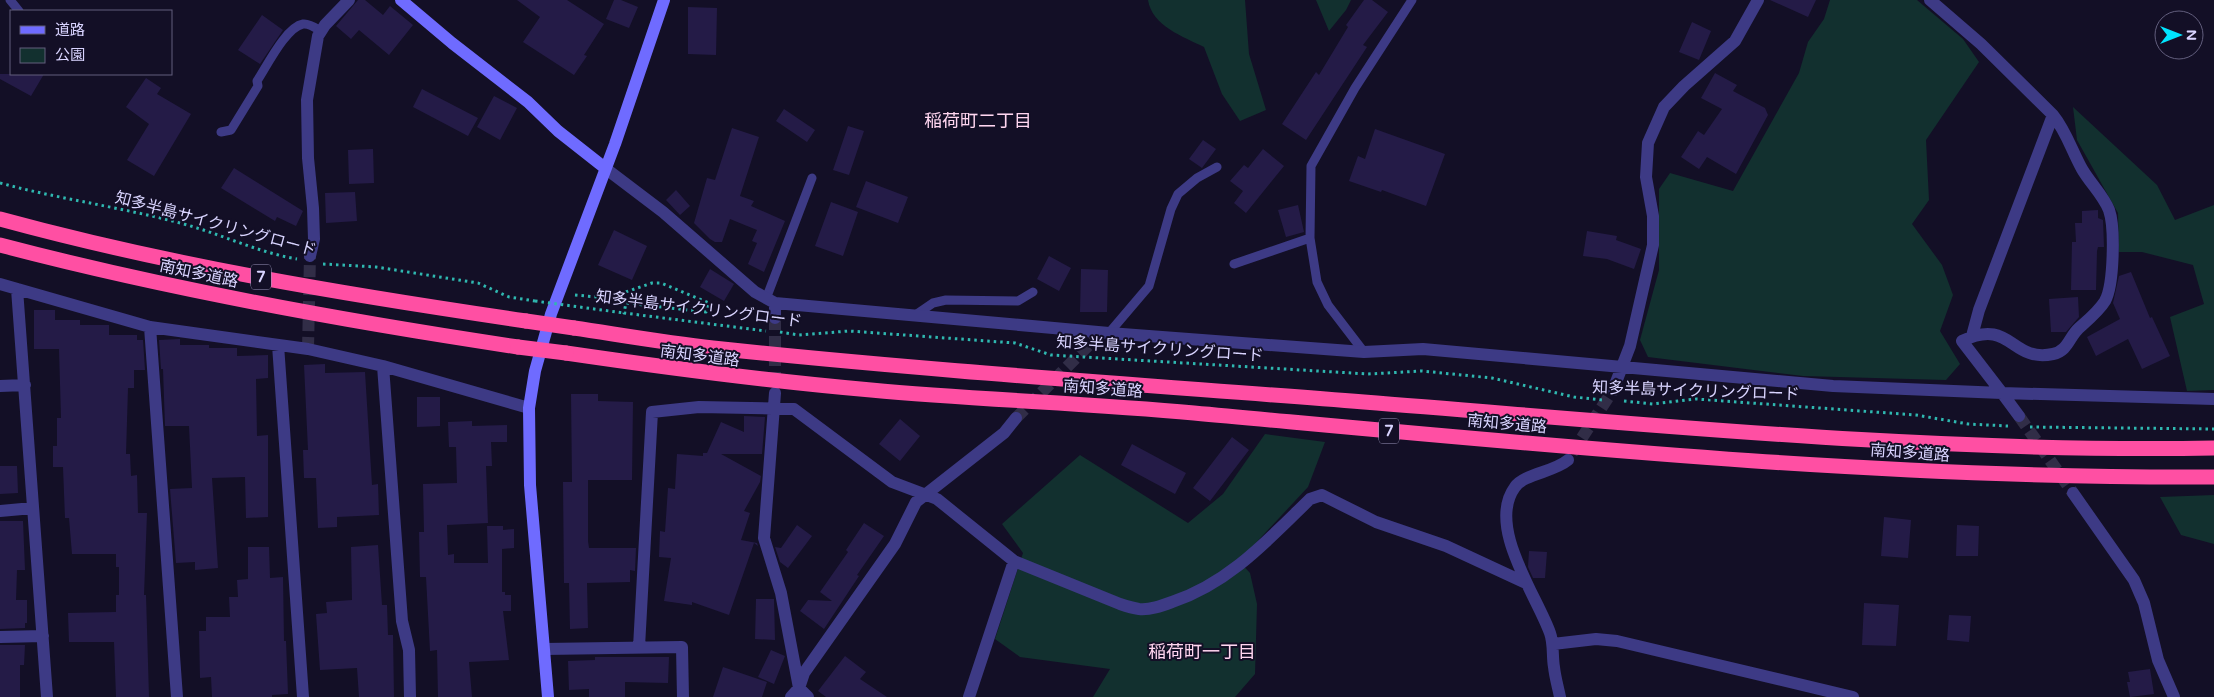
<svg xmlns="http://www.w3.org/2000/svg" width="2214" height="697" font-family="'Varela Round','Noto Sans JP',sans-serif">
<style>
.green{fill:#12302f}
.building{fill:#241b47}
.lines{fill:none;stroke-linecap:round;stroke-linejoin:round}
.street-tunnel{stroke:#312d47;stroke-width:12;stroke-dasharray:12 6;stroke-linecap:butt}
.path{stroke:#2fb8b0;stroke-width:3;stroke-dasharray:2.5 4;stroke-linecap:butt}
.lane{stroke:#3d3a85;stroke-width:9}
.street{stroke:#3d3a85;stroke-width:12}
.secondary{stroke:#6f6bff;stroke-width:12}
.highway{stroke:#ff4fa3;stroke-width:15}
.path-bridge{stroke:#2fb8b0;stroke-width:3;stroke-dasharray:2.5 4;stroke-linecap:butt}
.highway-bridge{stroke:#ff4fa3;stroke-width:15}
.labels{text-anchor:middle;stroke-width:4;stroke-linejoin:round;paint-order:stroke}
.shield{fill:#130f26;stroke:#9e99be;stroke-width:1}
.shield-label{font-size:15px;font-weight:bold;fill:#d9d4ff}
.street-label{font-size:16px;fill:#d9d4ff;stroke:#130f26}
.neighbourhood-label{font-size:18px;fill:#ffd6f0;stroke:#130f26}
</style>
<rect width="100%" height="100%" fill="#130f26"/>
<path class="green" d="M1148,0H1245L1249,54L1266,110L1240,121L1222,94L1204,47C1184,37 1152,26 1148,0Z
M1316,0H1351L1346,10L1329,31Z
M1830,0H1917L1963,39L1979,62L1926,140L1929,200L1912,224L1942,265L1953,295L1940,331L1960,364L1946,380L1803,376L1648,357L1640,340L1659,270V189L1670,173L1733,191L1799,73L1808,42L1824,19Z
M2073,107L2157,185L2175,220L2214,205V390L2187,391L2170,317L2204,304L2193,265L2142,252H2119L2118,213L2077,140Z
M1265,434L1325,442L1308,487L1239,561L1250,573L1257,604L1255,674L1235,697H1093L1110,669L1020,657L995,639L1023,553L1002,524L1080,455L1188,523L1223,494Z
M2214,495V544L2181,535L2160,497Z"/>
<path class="building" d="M358,0H365L383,15L390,6L413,25L389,55L359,30L351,39L336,26Z
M517,0H567L604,24L584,55L587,56L574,75L523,42L540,17Z
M614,0H621L638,7L629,28L606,19Z
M1364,0H1372L1388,12L1363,45L1367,47L1306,140L1282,124L1316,72L1319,75L1348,27L1346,25Z
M1770,0H1816L1808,17Z
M688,7L717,8L716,55L688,54Z
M262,15L283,30L260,64L238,50Z
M1692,22L1711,31L1699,60L1679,52Z
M1715,73L1737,85L1733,91L1765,108L1768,115L1736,174L1707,157L1699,169L1681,157L1698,131L1704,135L1722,109L1701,98Z
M0,74H44L31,96L0,79Z
M146,78L161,88L157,94L191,114L154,176L127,160L149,124L126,107Z
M422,89L478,118L468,136L413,107Z
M494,96L517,108L500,140L477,127Z
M784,109L815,130L807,142L776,121Z
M848,126L864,131L849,175L833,170Z
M732,128L759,137L740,196L754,201L751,206L785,221L764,272L748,264L757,243L752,241L757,230L730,219L722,242H715L710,239L694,223L707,178L715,180Z
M1375,129L1445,154L1426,206L1382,190L1381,192L1349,181L1358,156L1365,159Z
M1203,140L1216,149L1202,168L1189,159Z
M373,149L374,183L349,184L348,150Z
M1263,149L1284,166L1246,213L1234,203L1243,191L1230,181L1244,165L1248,168Z
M234,168L303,211L296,226L277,217L275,221L221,188Z
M866,181L908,197L898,223L856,207Z
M676,190L690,206L680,215L666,200Z
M355,192L357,221L326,223L325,193Z
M831,202L858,212L843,256L815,246Z
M1298,205L1304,232L1286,237L1278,210Z
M2098,210V218L2103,220L2104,247H2098L2097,251L2096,290H2071L2072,242H2076L2075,223H2082V211Z
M614,230L647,246L632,280L598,265Z
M1587,231L1617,236L1616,240L1641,249L1634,269L1607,259L1583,256Z
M1049,256L1071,268L1059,291L1037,279Z
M710,269L734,284L724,301L700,287Z
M1081,269L1108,270L1107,312H1080Z
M2131,272L2150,318L2152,317L2170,356L2142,369L2128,339L2096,356L2087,337L2120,319L2113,303L2119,276Z
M2078,297L2079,317L2066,332H2051L2049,299Z
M34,310H55V320H80V325H109V335H137V340H143L145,370H134V388H128L126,454H130L131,476L137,475L138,513H147L144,595H146L149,697H116L114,642H69L68,613L116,612V595H119V567H116V554H72L69,518H65L63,467H53V446H57V418H61L59,349H34Z
M180,339V345H209V348H237V356L268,355V378L256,379L257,436L268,435V517L246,518L245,477L212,478L218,568L195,570V562L176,563L170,489L192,488L189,426H165L163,369H161L159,340Z
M325,364V373L365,372L372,485L378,484L379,515L337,517V527L318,528L316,478H304L303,450H308L304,365Z
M571,394H598V401L633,402L632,480H588V541L589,548H636L635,571L630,570V582L587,583L588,628L570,629L569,583H564L563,482H572Z
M417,397H440V426L417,427Z
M744,416L765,417L762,454H721L761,476L760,482L744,511L750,513L741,540L757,543L758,546L754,543L729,615L692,602V605L664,601L671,558L659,557L660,531L665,532L668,488L675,489L677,454L703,456V453H707L721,422L744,432Z
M900,419L920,436L900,461L879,444Z
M472,421V426L507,425V442H491L492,466H486L488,523L447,525L448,555L454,554V563H488L487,526H503V530L514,529V548L502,549V592H505V595H511V611H503L509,660L469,662L472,697H438L437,650L430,651L426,577H420L419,532H424L423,484L457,483L456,447H449L448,422Z
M1232,437L1249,450L1210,501L1193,488Z
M1132,444L1186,473L1175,494L1121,465Z
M0,466H17L18,493L0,494Z
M1884,517L1911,520L1908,558L1881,556Z
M0,521H23L25,570H17L16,600H27V623H25V628L0,629Z
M864,523L884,536L857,575L859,576L824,629L800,611L808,600L832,601L820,592L848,552L846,550Z
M797,525L812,536L788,568L780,562L775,547L781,548Z
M1957,525L1979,526L1978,556H1956Z
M378,545L382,605H387L388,635H393L394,697H359L357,668L320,670L316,614L327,613L326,602L352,600L351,547Z
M248,547H269L270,578L283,577L284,641H286L288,694L272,695V697H212L211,677L200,678L199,631H206V617H230L229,597H238L237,580L248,579Z
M1529,551L1547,552L1545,578H1533L1528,567Z
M756,599H774L775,640L755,639Z
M1864,603L1899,605L1896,646L1862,645Z
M1949,615L1971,616L1969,642L1947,640Z
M0,645H25L24,665H20V697H0Z
M771,650L785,656L774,684L758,677Z
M845,656L866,672L860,679L887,697H826L818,691Z
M595,657H669L668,683L625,682V697H589V689L569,690L568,661L595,660Z
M723,667L767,682L762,697H713Z
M2150,669L2154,694L2130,697L2127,682H2130L2128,672Z"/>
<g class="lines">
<path class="street-tunnel" d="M775,318V388
M308,349L310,256
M2019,416L2073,493
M1016,418L1101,333
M1572,453L1613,390"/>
<path class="path" d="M0,183C59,199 120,207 180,223C219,233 256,252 297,259
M323,264L376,267L478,283L509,297L535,301
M575,295L608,298L652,283H661L709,303L706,312L626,303L624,313L766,331
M780,332L799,335L849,331L1015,343L1051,355L1368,374L1422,371L1492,378L1574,397L1603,400
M1624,401L1653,404L1696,399L1916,415L1968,424L2008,426
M2030,427L2214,429"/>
<path class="lane" d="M10,0L19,11
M221,132L231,130L258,86L257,81C267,66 286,27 303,24C309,23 316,28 321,31
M1234,264L1310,238
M766,299L812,178
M914,316L933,303L946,300L1018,301L1033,292
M1109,333L1149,286L1171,209L1178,194L1197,178L1217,167
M1364,352L1328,305L1317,282L1310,238L1311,166L1355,88L1412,0"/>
<path class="street" d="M1930,0L1981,44L2053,115C2066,131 2072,151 2082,169C2090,183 2103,195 2109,210C2115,227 2114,285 2105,301C2099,311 2088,320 2079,328C2069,337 2068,351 2053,354C2010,363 2012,317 1962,341L2002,393L2214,399
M605,168L663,212L755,292L775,303L1109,333L1364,352L1423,349L1833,386L2002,393L2019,416
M310,256L314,239L313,208L308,158L307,100L318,36L325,25L349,0
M0,284L150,327L308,349L383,366L529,408
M17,289L47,697
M775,303V318
M150,327L177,697
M1972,336L1979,310L2053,115
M278,345L303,697
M383,366L402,621L409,650L410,697
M0,386L25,385
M1613,390L1630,346L1653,245V216L1646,177L1648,143L1664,107L1684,86L1735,41L1758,0
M775,393L764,538L781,593L799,688L808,697
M2073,493L2134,580L2144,603L2158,660L2174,697
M0,511L33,508
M0,637L43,636
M1553,644L1596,639L1617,641L1853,697
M639,647L652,412L699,407L794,409L892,482L937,499L1014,561L1120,604C1126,606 1132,608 1139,609C1150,610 1161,606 1172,602C1229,583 1268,540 1310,499L1322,495L1376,522L1446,546L1526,583
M544,649L682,647L683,697
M791,697L799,688L804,673L895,544L916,502L1004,433L1016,418
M969,697L1014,561
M1560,697C1558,687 1555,677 1554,667C1552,656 1554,644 1550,633C1537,596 1486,526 1515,487C1524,474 1554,472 1568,460"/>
<path class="secondary" d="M401,0L452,43L528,102L558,131L605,168
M548,697L530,485L529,408L535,371L551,314L615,144L664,0"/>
<path class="highway" d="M0,219C172,266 349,295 526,321
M0,245C171,290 344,321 518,347
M574,328C621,335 667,343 713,348C930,371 1147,385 1364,402C1647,424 1930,453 2214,448
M566,353C668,368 769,381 871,390C979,400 1087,403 1194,413C1533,444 1874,479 2214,477"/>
<path class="path-bridge" d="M535,301L624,313"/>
<path class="highway-bridge" d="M526,321L574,328
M518,347L566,353"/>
</g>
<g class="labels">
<g class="shield">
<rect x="251" y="264.5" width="20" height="25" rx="4"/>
<rect x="1379" y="418.5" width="20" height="25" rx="4"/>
</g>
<g class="shield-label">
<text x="261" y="282">7</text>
<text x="1389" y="436">7</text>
</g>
<g class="street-label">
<text transform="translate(216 223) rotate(15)" y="6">知多半島サイクリングロード</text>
<text transform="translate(199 273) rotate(12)" y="6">南知多道路</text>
<text transform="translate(699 308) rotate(7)" y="6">知多半島サイクリングロード</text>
<text transform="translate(1160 348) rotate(4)" y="6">知多半島サイクリングロード</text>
<text transform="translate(700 355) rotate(7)" y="6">南知多道路</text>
<text transform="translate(1103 388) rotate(4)" y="6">南知多道路</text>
<text transform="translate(1696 390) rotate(2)" y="6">知多半島サイクリングロード</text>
<text transform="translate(1507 423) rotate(5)" y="6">南知多道路</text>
<text transform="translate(1910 452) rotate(4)" y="6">南知多道路</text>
</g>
<g class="neighbourhood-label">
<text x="978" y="127">稲荷町二丁目</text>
<text x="1202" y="658">稲荷町一丁目</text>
</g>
</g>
<rect x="10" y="10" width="162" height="65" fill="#130f26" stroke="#625e7d"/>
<rect x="20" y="26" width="25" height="8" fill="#6f6bff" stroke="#625e7d"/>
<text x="55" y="35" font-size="15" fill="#d9d4ff">道路</text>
<rect x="20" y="48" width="25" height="15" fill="#12302f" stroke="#625e7d"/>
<text x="55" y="60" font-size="15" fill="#d9d4ff">公園</text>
<g transform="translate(2179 35) rotate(90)"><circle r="24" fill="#130f26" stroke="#625e7d"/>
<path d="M0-4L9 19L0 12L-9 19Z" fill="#00e5ff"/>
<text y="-8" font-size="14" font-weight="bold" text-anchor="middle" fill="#d9d4ff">N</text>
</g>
</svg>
